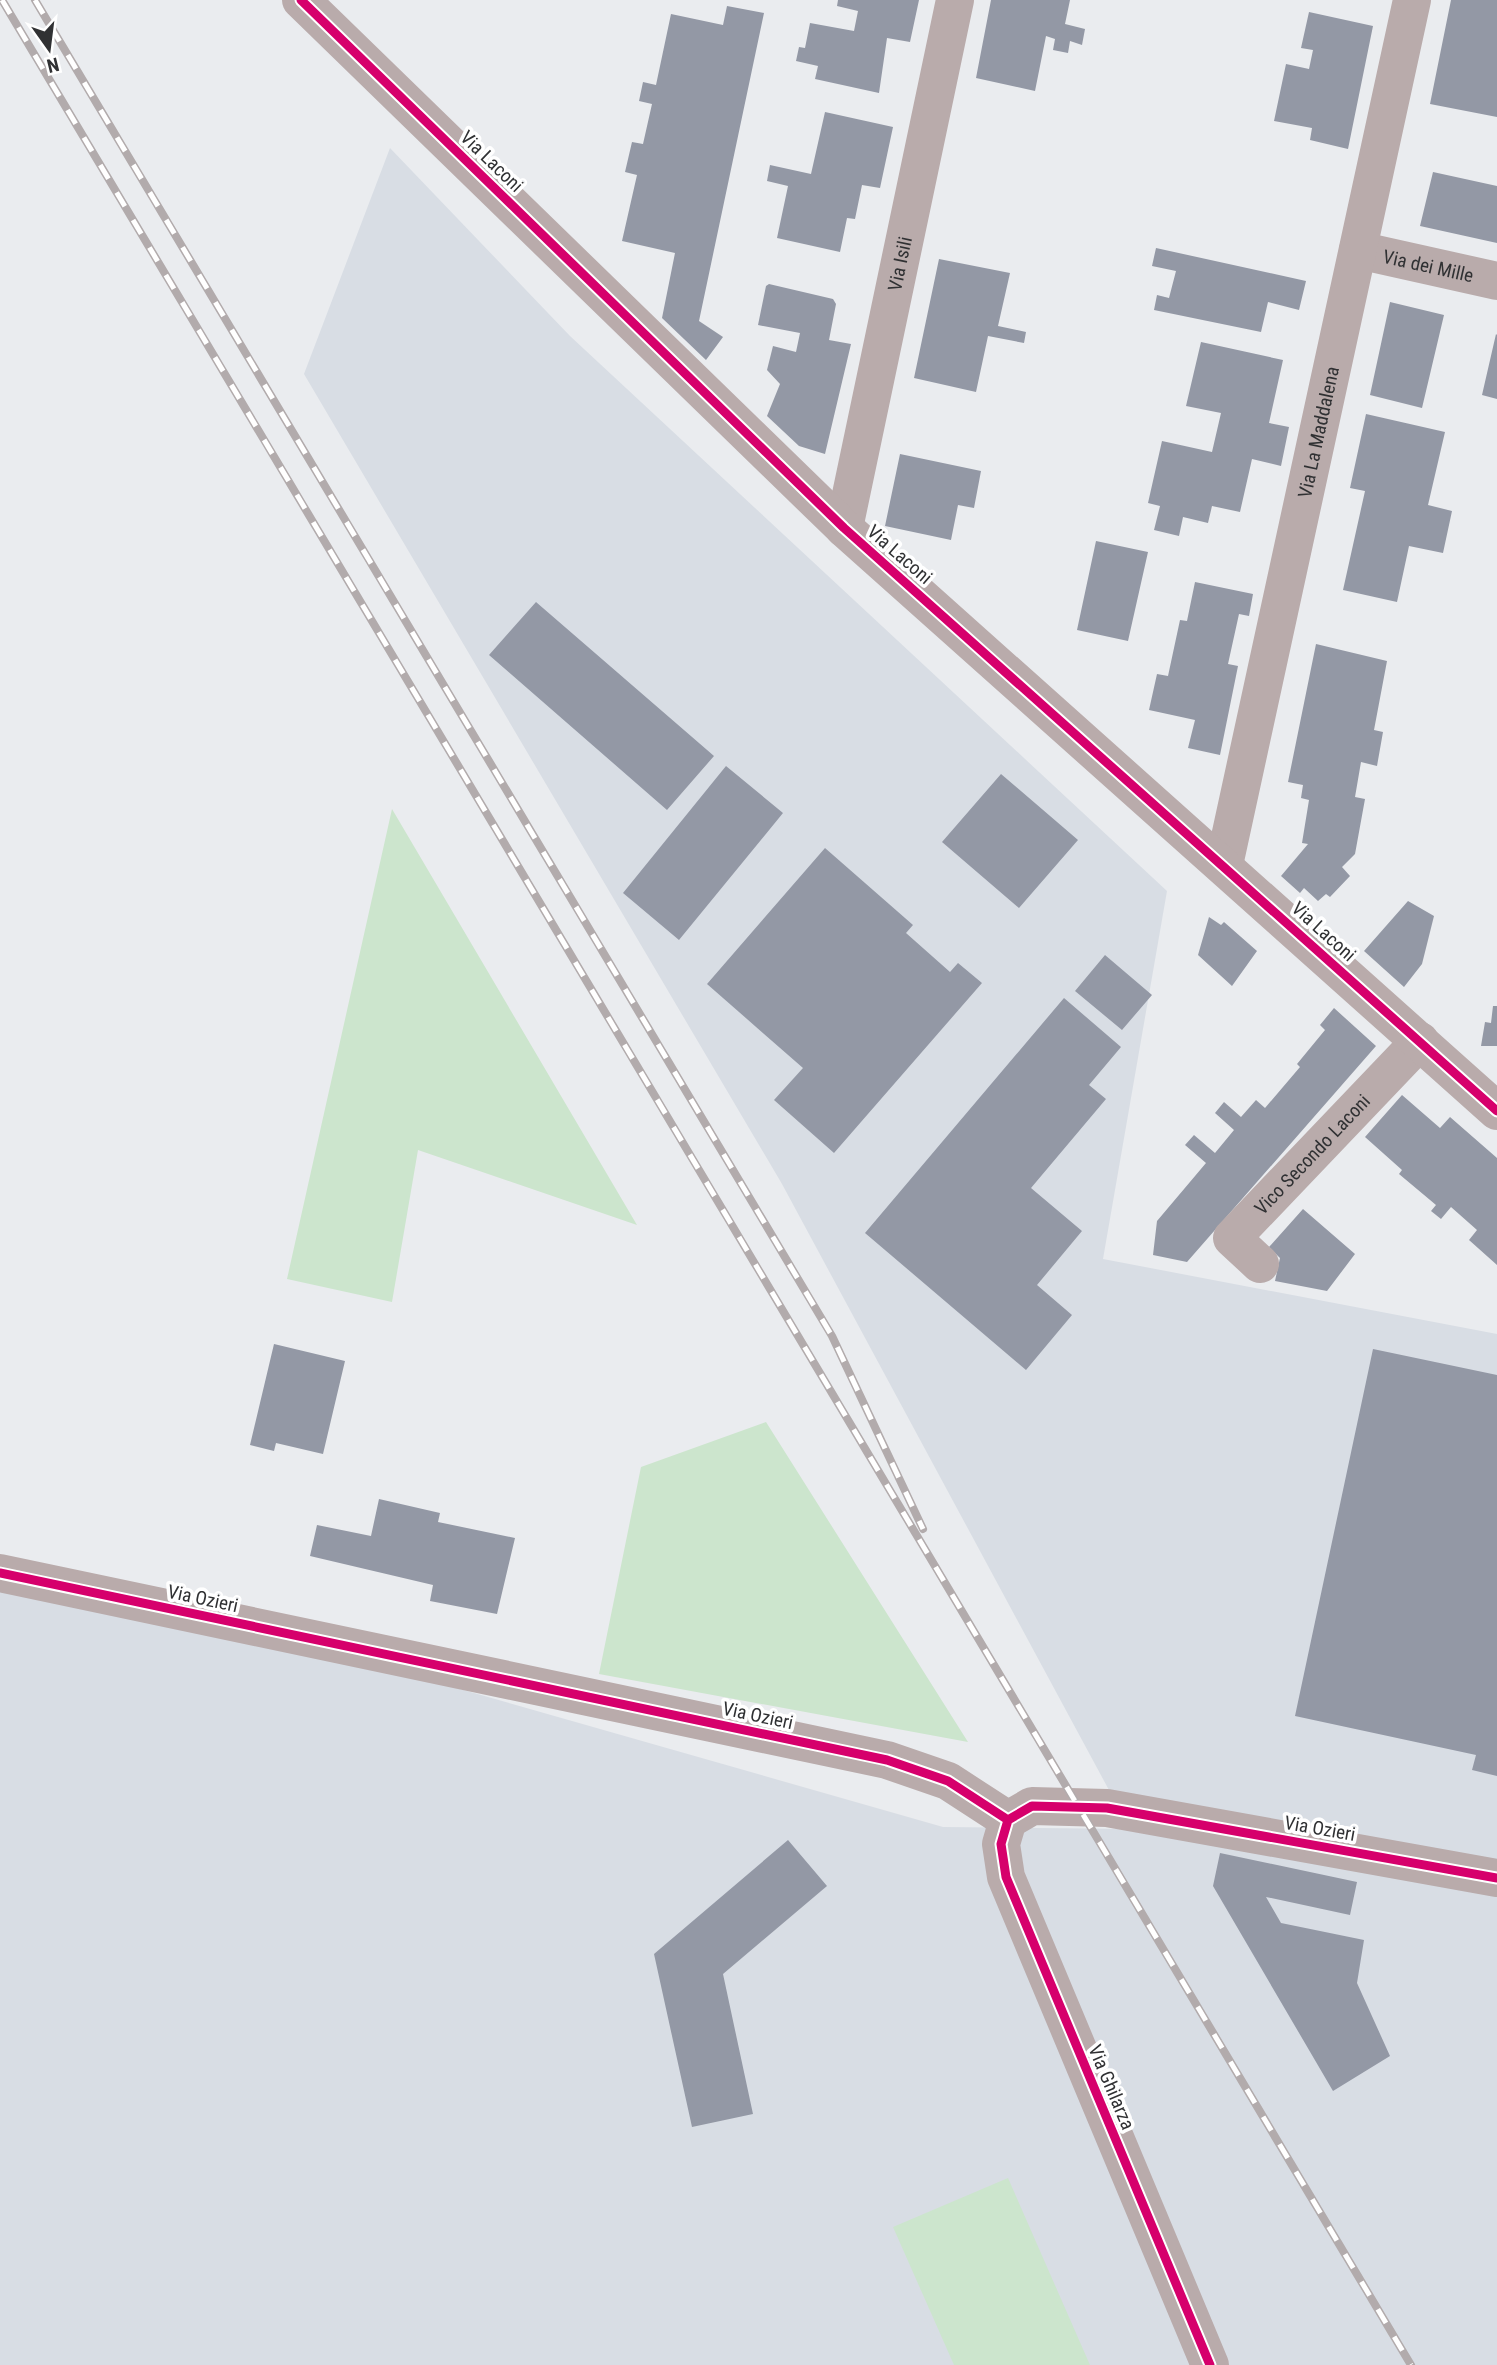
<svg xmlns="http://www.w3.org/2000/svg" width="1497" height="2365" font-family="'Roboto Condensed',sans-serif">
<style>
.built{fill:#d8dde4}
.green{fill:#cce5cd}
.building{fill:#9398a5}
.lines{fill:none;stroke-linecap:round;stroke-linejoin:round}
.minor{stroke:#b9abab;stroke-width:38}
.tertiary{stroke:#b9abab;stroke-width:38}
.rail-casing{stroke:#b2abac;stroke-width:8}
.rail{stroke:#fff;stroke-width:5;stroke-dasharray:16;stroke-linecap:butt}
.cycleway-casing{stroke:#fff;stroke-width:13}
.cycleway{stroke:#d6006c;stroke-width:9}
.labels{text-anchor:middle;stroke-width:7;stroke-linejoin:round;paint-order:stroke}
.street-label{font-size:19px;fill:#303133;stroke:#fff}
</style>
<rect width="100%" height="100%" fill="#eaecef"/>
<path class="built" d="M390,148L570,336L1167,891L1103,1259L1497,1334V2365H0V1562L40,1569L943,1827L1130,1829L782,1184L304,374Z"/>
<path class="green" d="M392,809L637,1225L418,1150L392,1302L287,1279Z
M766,1422L968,1742L599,1674L641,1467Z
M1008,2178L1090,2365H954L893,2227Z"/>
<path class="building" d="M838,0H919L910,42L887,38L879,93L815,79L818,66L796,61L799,47L805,48L810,23L854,31L858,11L837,6Z
M991,0H1070L1065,24L1085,29L1082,45L1070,41L1068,53L1053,50L1055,39L1046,36L1035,91L976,78Z
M1451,0H1497V117L1430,104Z
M727,6L764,13L699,321L723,337L706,360L662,318L675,253L622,241L637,175L625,172L632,142L643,144L652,104L639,101L643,82L656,85L671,14L723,25Z
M1309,12L1373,26L1348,149L1310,140L1312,128L1274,121L1286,64L1309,69L1313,50L1301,48Z
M825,112L893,127L880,188L862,185L855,219L847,218L840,252L777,238L788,186L767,181L770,165L811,174Z
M1433,172L1497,186V243L1420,226Z
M1156,248L1306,281L1299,310L1268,302L1261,332L1154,310L1157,295L1169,298L1176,271L1152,266Z
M939,259L1010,273L998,326L1026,332L1024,343L988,336L976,392L914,378Z
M769,284L833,299L836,304L829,340L851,344L825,454L799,446L767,416L780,384L767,370L773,346L796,352L800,333L758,325L766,286Z
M1390,302L1444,315L1422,408L1370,395Z
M1496,334L1497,335V399L1482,395Z
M1201,342L1283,360L1269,423L1289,427L1281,466L1252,459L1240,512L1212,506L1208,523L1183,517L1179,536L1154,530L1160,506L1148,503L1162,441L1212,452L1221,413L1186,406Z
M1366,414L1445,432L1428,505L1452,511L1443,553L1409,546L1397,602L1343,590L1365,491L1350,488Z
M900,454L981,471L974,508L958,505L951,540L885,526Z
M1096,541L1148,552L1128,641L1077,630Z
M1195,582L1253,594L1249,616L1239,614L1228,664L1238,666L1220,755L1188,748L1195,720L1149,710L1157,674L1168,676L1180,620L1187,621Z
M536,602L714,756L667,810L489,655Z
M1316,644L1387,661L1374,730L1383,732L1377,766L1361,762L1355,797L1365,799L1355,854L1342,867L1350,876L1330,897L1326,894L1318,901L1304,888L1300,893L1281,876L1308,844L1302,843L1309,800L1301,798L1303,785L1288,782Z
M726,766L783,813L679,940L623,893Z
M1001,774L1078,840L1019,908L942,842Z
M825,848L913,925L906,933L950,972L958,963L982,983L834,1153L774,1100L803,1068L707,984Z
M1408,901L1434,916L1422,964L1404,987L1364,951Z
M1209,917L1221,925L1224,922L1257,951L1232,986L1198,955Z
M1105,955L1152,995L1122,1030L1075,991Z
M1064,998L1121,1047L1089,1085L1106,1099L1031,1188L1082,1231L1037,1285L1072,1315L1026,1370L865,1233Z
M1493,1006H1497V1046H1481L1485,1022L1491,1023Z
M1334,1008L1376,1046L1187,1262L1153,1255L1157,1221L1206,1163L1185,1145L1194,1135L1215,1153L1234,1130L1215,1113L1224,1102L1241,1117L1256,1100L1265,1108L1300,1067L1297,1064L1325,1030L1320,1025Z
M1402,1095L1440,1128L1450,1117L1497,1158V1265L1469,1240L1477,1230L1451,1207L1441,1219L1431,1211L1436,1205L1399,1174L1402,1170L1365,1137Z
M1303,1209L1355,1254L1327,1291L1275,1281L1280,1258L1269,1247Z
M274,1344L345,1361L323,1454L276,1443L274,1451L250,1445Z
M1373,1349L1497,1375V1776L1472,1770L1476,1755L1295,1716Z
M379,1499L440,1513L438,1522L515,1538L497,1614L430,1601L433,1585L310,1556L317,1525L371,1536Z
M788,1840L827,1886L723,1974L753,2114L692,2127L654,1954Z
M1220,1853L1357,1882L1350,1915L1266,1897L1281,1923L1364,1940L1357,1983L1390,2056L1333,2091L1213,1886Z"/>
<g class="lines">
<g class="minor">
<path id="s1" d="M1358,250L1497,281"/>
<path id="s2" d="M844,528L955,0"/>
<path id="s3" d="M1224,865L1412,0"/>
<path id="s4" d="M1260,1264L1232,1238L1420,1041"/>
<path d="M0,1573L887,1760L948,1781L1008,1820"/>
<path d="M1210,2365L1006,1877L1001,1844L1008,1820L1032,1806L1107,1808L1497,1878"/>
</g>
<path class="tertiary" d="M301,0L844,528L1497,1111"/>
<defs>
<path id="rail" d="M2,0L1411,2365
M35,0L832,1336L923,1529"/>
</defs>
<use href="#rail" class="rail-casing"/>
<use href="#rail" class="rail"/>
<defs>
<path id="cycleway" d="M301,0L844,528L1497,1111
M0,1573L887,1760L948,1781L1008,1820
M1210,2365L1006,1877L1001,1844L1008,1820L1032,1806L1107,1808L1497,1878"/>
</defs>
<use href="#cycleway" class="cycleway-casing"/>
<use href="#cycleway" class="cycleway"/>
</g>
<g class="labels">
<g class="street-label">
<text transform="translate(492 161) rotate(44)" y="7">Via Laconi</text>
<text dy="7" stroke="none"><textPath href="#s2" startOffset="270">Via Isili</textPath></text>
<text dy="7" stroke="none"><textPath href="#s1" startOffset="72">Via dei Mille</textPath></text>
<text dy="7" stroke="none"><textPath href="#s3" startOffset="443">Via La Maddalena</textPath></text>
<text transform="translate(900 554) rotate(41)" y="7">Via Laconi</text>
<text transform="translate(1324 931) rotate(42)" y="7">Via Laconi</text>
<text dy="7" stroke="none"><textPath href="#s4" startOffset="154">Vico Secondo Laconi</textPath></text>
<text transform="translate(203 1598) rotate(12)" y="7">Via Ozieri</text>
<text transform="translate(758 1715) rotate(12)" y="7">Via Ozieri</text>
<text transform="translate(1320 1828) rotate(10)" y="7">Via Ozieri</text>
<text transform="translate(1112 2087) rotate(67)" y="7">Via Ghilarza</text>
</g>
</g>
<g transform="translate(49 49) rotate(166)" stroke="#ffffff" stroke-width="5" paint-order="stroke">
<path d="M0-5L12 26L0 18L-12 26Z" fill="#303133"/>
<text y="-10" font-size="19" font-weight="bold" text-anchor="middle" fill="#303133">N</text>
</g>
</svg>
